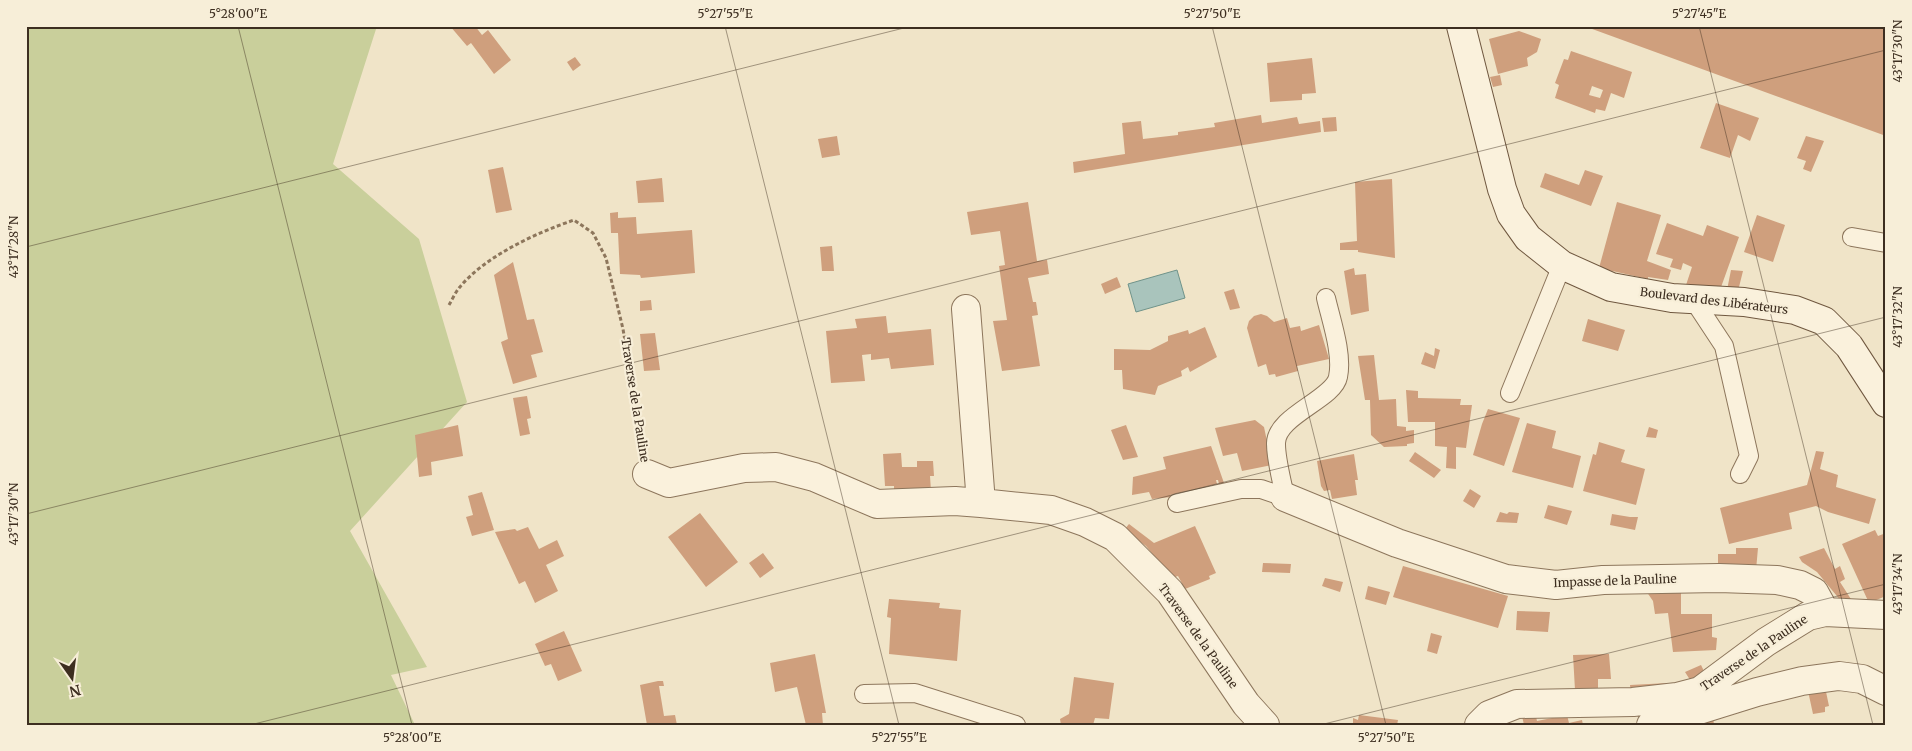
<svg xmlns="http://www.w3.org/2000/svg" width="1912" height="751" font-family="Merriweather,serif">
<style>
.green{fill:#c9cf9b}
.water{fill:#a9c4bc;stroke:#6f938a}
.building{fill:#cf9f7d;fill-rule:evenodd}
.lines{fill:none;stroke-linecap:round;stroke-linejoin:round}
.lane-casing{stroke:#8d765c;stroke-width:20}
.street-casing{stroke:#8d765c;stroke-width:30}
.secondary-casing{stroke:#6f573f;stroke-width:30}
.path{stroke:#8d765c;stroke-width:3;stroke-dasharray:4 2.5;stroke-linecap:butt}
.lane{stroke:#faf1dc;stroke-width:18}
.street{stroke:#faf1dc;stroke-width:28}
.secondary{stroke:#faf1dc;stroke-width:28}
.ticks{fill:none;stroke:#3d2e20;stroke-width:1;stroke-opacity:0.45}
.labels{text-anchor:middle;stroke-width:4.5;stroke-linejoin:round;paint-order:stroke}
.street-label{font-size:12px;fill:#3d2e20;stroke:#f7eed8}
.neatline{fill:none;stroke:#3d2e20;stroke-width:2}
.ticks-label{font-size:12px;text-anchor:middle;fill:#3d2e20}
</style>
<rect width="100%" height="100%" fill="#f0e4c8"/>
<path class="green" d="M26,26H377L333,164L419,239L467,402L350,531L427,667L391,675L415,725H26Z"/>
<path class="water" d="M1177,270L1185,298L1136,312L1128,284Z"/>
<path class="building" d="M450,26H475L482,35L488,30L511,60L494,74L471,43L467,46Z
M1584,26H1886V136Z
M1519,31L1541,39L1537,52L1527,58L1528,66L1498,74L1489,39Z
M1571,51L1632,72L1624,98L1611,93L1605,111L1596,109L1595,113L1555,98L1559,85L1555,83L1564,59L1568,60ZM1592,86L1603,90L1600,98L1589,95Z
M575,57L581,65L573,71L567,62Z
M1312,58L1316,93L1302,94V100L1270,102L1267,63Z
M1500,75L1502,85L1493,87L1490,77Z
M1716,103L1759,118L1750,141L1738,135L1730,158L1700,148Z
M1261,115L1262,123L1297,117L1299,124L1320,121L1321,132L1074,173L1073,162L1125,154L1122,123L1141,121L1143,139L1178,135V132L1215,127L1214,123Z
M1336,117L1337,131L1324,132L1322,118Z
M837,136L840,155L822,158L818,139Z
M1806,136L1824,141L1811,172L1803,169L1806,161L1797,158Z
M503,167L512,210L496,213L488,170Z
M1585,170L1603,176L1591,206L1540,187L1545,173L1579,185Z
M662,178L664,202L638,203L636,181Z
M1392,179L1395,258L1358,252V250H1340V243L1357,241L1355,182Z
M1028,202L1037,261L1047,260L1049,274L1028,278L1033,302H1036L1038,315L1032,316L1040,366L1002,371L993,321L1007,320L999,266L1005,265L1000,231L971,235L967,212Z
M1617,202L1661,215L1647,261L1671,270L1668,280L1648,277V279L1599,268Z
M618,212V218L636,217L637,234L692,230L695,273L641,278L640,275L620,274L618,233H611L610,213Z
M1757,215L1785,225L1773,262L1744,252Z
M1667,223L1703,236L1707,225L1739,237L1720,290L1686,285L1692,267L1683,263L1681,270L1670,267L1673,259L1656,254Z
M832,246L834,271H822L820,247Z
M513,262L527,320L534,319L543,352L531,355L537,377L513,384L501,342L508,339L494,275Z
M1354,268L1355,275L1366,274L1369,311L1351,315L1344,271Z
M1731,270L1743,271L1738,291L1727,290Z
M1117,277L1121,287L1105,294L1101,284Z
M1234,289L1240,308L1230,310L1224,292Z
M651,300L652,310L640,311V301Z
M1261,314L1267,316L1274,322L1287,318L1290,328L1300,326L1301,331L1319,325L1329,359L1297,366L1298,371L1276,377L1275,374L1269,375L1266,364L1258,367L1247,328L1249,321L1254,316Z
M886,316L888,333L931,329L934,365L891,369L889,358L871,360V354L862,355L865,381L831,383L826,331L857,328L855,319Z
M1588,319L1625,330L1618,351L1582,341Z
M1205,327L1217,357L1190,372L1188,367L1181,371L1182,376L1158,386L1155,395L1123,389L1122,370H1114V349L1150,350L1168,341V336L1188,330L1189,334Z
M655,333L660,370L644,371L640,334Z
M1435,348L1440,350L1435,369L1421,364L1425,352L1434,356Z
M1374,355L1379,400L1396,399L1397,426L1406,427V431L1414,430V443L1407,444V446L1384,447L1371,435L1370,400H1365L1358,356Z
M1406,390L1418,391V398L1461,399L1460,405H1472L1466,448L1456,447V469L1446,468L1447,447L1435,446V422H1408Z
M527,396L531,418L527,419L530,434L520,436L513,398Z
M1488,409L1520,418L1504,466L1473,455L1482,424Z
M1255,420L1264,427L1272,465L1242,471L1237,453L1223,456L1215,428Z
M1527,423L1556,431L1552,448L1581,456L1573,488L1512,472Z
M458,425L463,456L431,462L432,475L419,477L415,435Z
M1126,425L1138,457L1123,460L1111,430Z
M1649,427L1658,430L1656,438L1646,437Z
M1599,442L1625,450L1621,462L1645,469L1636,505L1583,491L1593,454L1596,455Z
M1211,446L1224,483L1219,484L1218,480H1216L1217,484L1170,495L1171,497L1152,499L1149,492L1132,495L1133,477L1166,469L1163,457Z
M1816,451L1824,452L1820,469L1838,475L1836,487L1876,499L1869,524L1828,512L1816,506L1789,513L1792,529L1729,544L1720,508L1807,485Z
M1415,452L1441,470L1434,478L1409,461Z
M901,453L902,467H917V461H933L934,476H930L931,491L894,493V486H885L883,454Z
M1354,454L1358,480H1355L1357,495L1332,499L1330,490L1324,491L1321,486L1317,461Z
M1470,489L1481,496L1474,508L1463,501Z
M482,492L494,530L472,536L466,517L473,515L468,496Z
M1548,505L1572,511L1567,525L1544,518Z
M1500,512L1507,514L1509,512L1519,513L1517,523L1496,522Z
M700,513L738,562L706,587L668,537Z
M1612,514L1630,517H1638L1635,530L1610,525Z
M1129,524L1154,543L1195,526L1216,573L1209,576L1210,579L1185,589L1178,576L1172,578L1146,546L1124,530Z
M528,527L539,549L557,540L564,556L546,565L558,591L535,603L525,581L519,584L495,532L515,529L517,531Z
M1875,530L1878,536L1886,533V596L1869,603L1842,544Z
M1736,548H1758L1756,570L1718,571V554H1736Z
M1824,548L1835,569L1840,566L1845,579L1840,582L1856,607L1841,601L1817,572L1802,562L1799,557Z
M763,553L774,568L760,578L749,563Z
M1263,563L1291,564L1290,573L1262,572Z
M1403,566L1508,596L1498,628L1393,597Z
M1325,578L1343,582L1340,592L1322,586Z
M1368,586L1390,592L1386,605L1365,599Z
M1644,588L1681,589V614H1712V637L1717,638L1716,650L1673,652L1668,613L1655,614L1653,601Z
M889,599L940,603L939,608L961,610L957,661L889,654L891,618L887,617Z
M1517,611L1550,612L1548,632L1516,630Z
M564,631L582,671L558,681L551,664L545,666L535,644Z
M1431,633L1442,636L1437,654L1427,651Z
M815,654L826,713H822L823,725H806L797,687L775,692L770,663Z
M1609,654L1611,679H1598V689L1575,690L1573,655Z
M1701,665L1706,675L1692,683L1685,672Z
M1074,677L1114,683L1109,719L1095,718L1093,725H1061L1060,719L1069,714Z
M658,681H663L664,686H659L664,716L675,715L677,725H647L640,685Z
M1668,683L1669,692L1631,695L1630,685Z
M1825,687L1829,706L1825,707V712L1813,714L1808,691Z
M1534,708L1537,721L1567,715L1569,723L1582,720L1583,725H1524L1521,711Z
M1359,715L1398,720L1397,725H1353V718L1358,720Z
M1713,717L1714,725H1702L1701,721Z"/>
<g class="lines">
<defs>
<path id="lane" d="M1852,237L1886,243
M1693,299L1724,346L1749,456L1740,474
M1510,393L1562,265
M1177,503L1241,489H1261L1285,497C1282,481 1276,460 1276,444C1275,416 1334,399 1338,377C1343,354 1331,320 1326,298
M864,694L915,693L1016,725"/>
<path id="street" d="M966,309L981,503
M647,474L669,483L744,468L776,467L814,477L877,504L955,501L981,503L1051,510L1085,522L1115,537L1170,592L1246,704L1265,725
M1285,497L1397,543L1506,579L1556,585L1603,580L1719,578L1777,580L1800,585L1814,592L1825,612L1886,615
M1479,725L1489,715L1517,704L1633,702L1677,697L1700,691L1766,642L1808,616L1825,612
M1651,725L1757,692L1802,681L1839,676L1862,679L1886,691"/>
<path id="secondary" d="M1461,26L1502,189L1511,214L1528,238L1562,265L1611,287L1672,298L1744,302L1795,310L1824,321L1849,346L1886,403"/>
</defs>
<use href="#lane" class="lane-casing"/>
<use href="#street" class="street-casing"/>
<use href="#secondary" class="secondary-casing"/>
<path class="path" d="M449,305C452,300 455,293 459,288C485,256 536,233 574,220L593,233L606,258L623,329L643,449"/>
<use href="#lane" class="lane"/>
<use href="#street" class="street"/>
<use href="#secondary" class="secondary"/>
</g>
<path class="ticks" d="M238,26L412,725M725,26L899,725M1212,26L1386,725M1699,26L1873,725M26,247L912,26M26,514L1886,50M250,725L1886,317M1320,725L1886,584"/>
<g class="labels">
<g class="street-label">
<text transform="translate(1714 301) rotate(7)" y="4">Boulevard des Libérateurs</text>
<text transform="translate(635 400) rotate(81)" y="4">Traverse de la Pauline</text>
<text transform="translate(1615 581) rotate(-2)" y="4">Impasse de la Pauline</text>
<text transform="translate(1198 636) rotate(54)" y="4">Traverse de la Pauline</text>
<text transform="translate(1754 653) rotate(-34)" y="4">Traverse de la Pauline</text>
</g>
</g>
<rect width="1912" height="751" fill="none" stroke="#f7eed8" stroke-width="55"/>
<g transform="translate(72 678) rotate(166)" stroke="#f7eed8" stroke-width="4" paint-order="stroke">
<path d="M0-4L9 19L0 12L-9 19Z" fill="#3d2e20"/>
<text y="-8" font-size="14" font-weight="bold" text-anchor="middle" fill="#3d2e20">N</text>
</g>
<rect x="28" y="28" width="1856" height="696" class="neatline"/>
<g class="ticks-label">
<text x="238" y="18">5°28'00"E</text>
<text x="725" y="18">5°27'55"E</text>
<text x="1212" y="18">5°27'50"E</text>
<text x="1699" y="18">5°27'45"E</text>
<text transform="translate(1898 51) rotate(-90)" y="4">43°17'30"N</text>
<text transform="translate(14 247) rotate(-90)" y="4">43°17'28"N</text>
<text transform="translate(1898 317) rotate(-90)" y="4">43°17'32"N</text>
<text transform="translate(14 514) rotate(-90)" y="4">43°17'30"N</text>
<text transform="translate(1898 584) rotate(-90)" y="4">43°17'34"N</text>
<text x="412" y="742">5°28'00"E</text>
<text x="899" y="742">5°27'55"E</text>
<text x="1386" y="742">5°27'50"E</text>
</g>
</svg>
